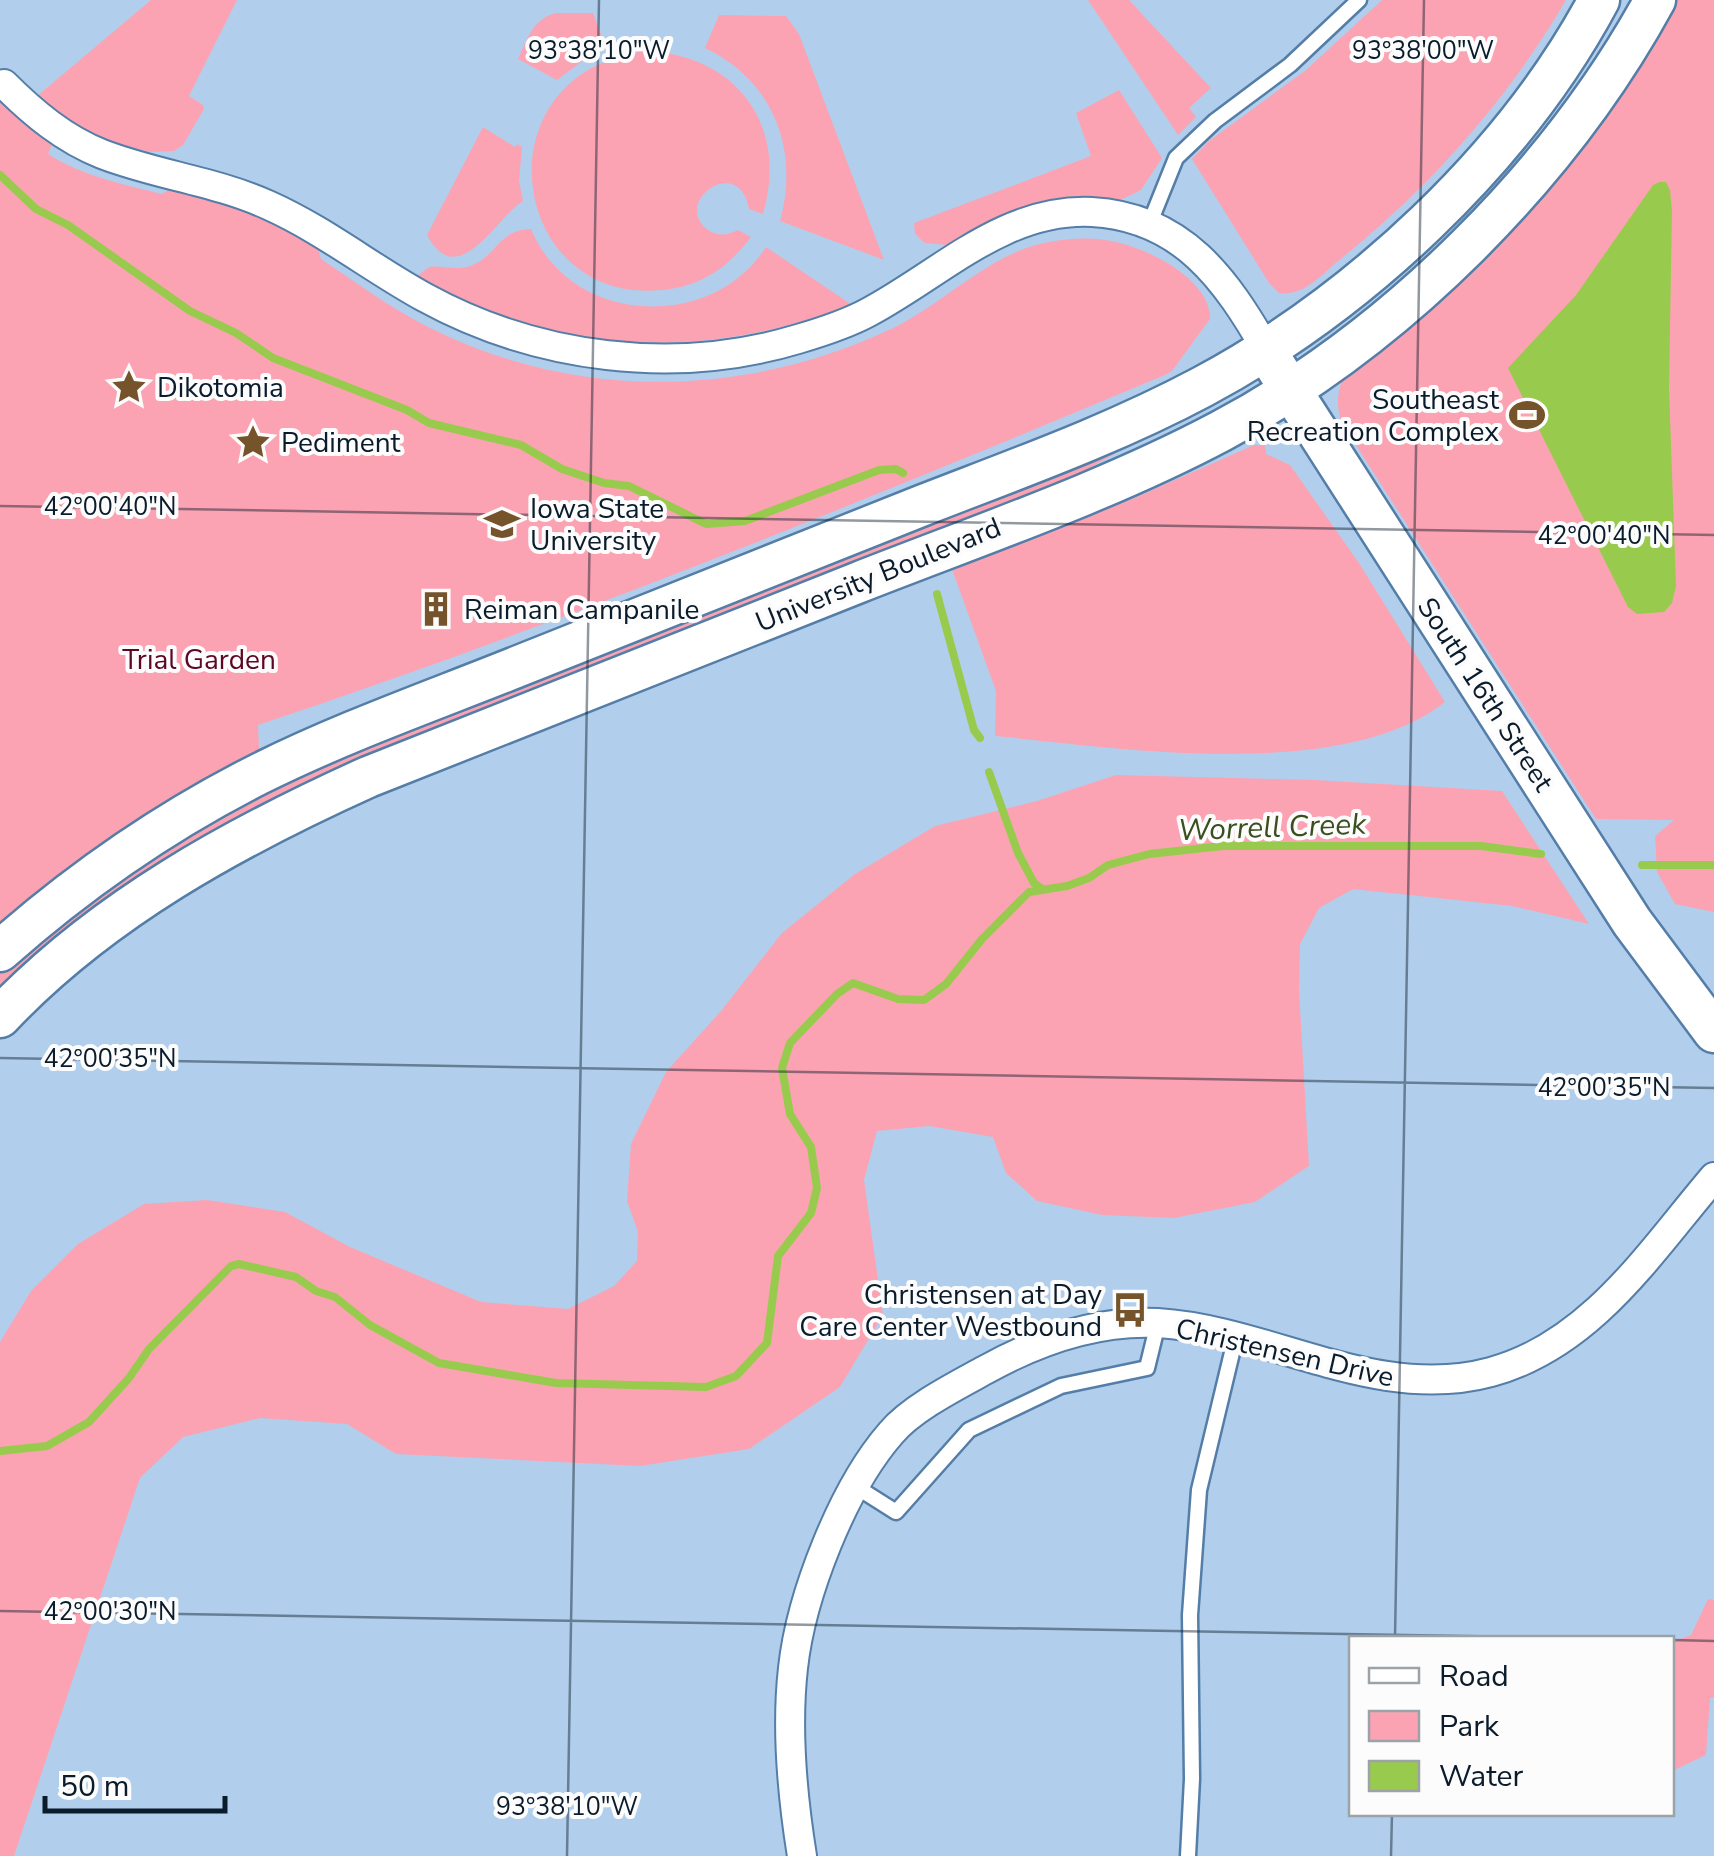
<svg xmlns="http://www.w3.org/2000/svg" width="1714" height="1856" font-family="'Nunito Sans',sans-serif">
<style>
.built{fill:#b1cfec;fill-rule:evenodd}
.green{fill:#fca3b3}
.water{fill:#98cb4d}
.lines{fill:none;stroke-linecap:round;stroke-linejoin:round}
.stream{stroke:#98cb4d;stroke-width:8}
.service-casing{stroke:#547ea7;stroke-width:19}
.minor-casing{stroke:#547ea7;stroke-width:32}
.secondary-casing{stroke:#547ea7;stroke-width:45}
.service{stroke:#fff;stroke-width:14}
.minor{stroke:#fff;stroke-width:28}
.secondary{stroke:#fff;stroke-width:40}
.ticks{fill:none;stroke:#0a1b2b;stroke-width:2.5;stroke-opacity:0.45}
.labels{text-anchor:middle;stroke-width:8;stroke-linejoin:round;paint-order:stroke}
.poi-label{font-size:28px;fill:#0a1b2b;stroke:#fcfcfc;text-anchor:start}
.street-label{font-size:28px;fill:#0a1b2b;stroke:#fcfcfc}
.park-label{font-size:28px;fill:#5d0725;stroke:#fcfcfc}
.water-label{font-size:30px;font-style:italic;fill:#3b4f1e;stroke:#fcfcfc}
.ticks-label{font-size:25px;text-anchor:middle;fill:#0a1b2b;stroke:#fcfcfc;stroke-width:8;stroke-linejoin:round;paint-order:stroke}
</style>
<rect width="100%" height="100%" fill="#c3def9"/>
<path class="built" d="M0,0H1714V1856H0ZM1352,1638H1672V1814H1352Z"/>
<path class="green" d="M151,0H237L189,96L203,105L204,109L183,145L174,151L150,152L114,143L81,130L36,97Z
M1088,0H1129L1211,88L1189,108L1196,117L1178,135Z
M1382,0H1566C1508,100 1428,189 1338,261C1321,275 1303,297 1279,293L1269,283L1192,159L1209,141L1306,70Z
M1667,0H1714V912L1675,904L1657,872L1655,836L1674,820L1596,819L1341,422C1335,400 1338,386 1349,366Z
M556,13H593L606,48L593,53L557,80L518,59C527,40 533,18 556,13Z
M719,15L786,16L799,34L884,260L780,221C800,150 773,80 705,48Z
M646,51C737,55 789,126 763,214L749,209C739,153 671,202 708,230C718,237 728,235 738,230L751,237C729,267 700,287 662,290C509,306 475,73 646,51Z
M0,80L42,119L43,139L52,144L48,154C83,176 122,184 162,194L185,178L312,226L321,259C357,283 392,309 430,328C577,401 744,398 891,329C944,304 992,251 1049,242C1074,237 1100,237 1124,244C1156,253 1211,282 1210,319L1172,371L1165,375C867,500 564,623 258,725L260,774L0,951Z
M1119,90L1162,158L1141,190L1120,200L1065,199L1041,203L995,218L947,245L925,243L915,234L914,223L1091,156L1076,113Z
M483,127L515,147L517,144L522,147L519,181L523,201C495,219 458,293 427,235Z
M531,229C571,326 712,332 766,247L852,305C698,362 561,356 417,276L429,267C443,265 456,271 470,266C498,256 497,230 531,229Z
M1124,439L1128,446L1053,489L484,717L0,994V967L70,909L261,787Z
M1254,445H1265L1266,454L1290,465L1359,563L1445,702C1342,783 1119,748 995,736L996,691L949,561L1066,515L1123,503Z
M1116,775L1315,780L1502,791L1589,924L1512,906L1353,889L1319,908L1300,944L1299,991L1309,1166L1255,1202L1174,1218L1102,1215L1037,1201L1006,1173L993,1137L929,1126L877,1131L864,1180L883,1315L840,1387L749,1449L640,1466L396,1454L347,1424L260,1418L183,1437L140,1478L14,1856H0V1342L31,1291L78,1244L144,1204L207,1200L285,1212L350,1247L481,1302L568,1309L614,1286L637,1261L638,1232L627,1201L631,1144L666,1072L721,1011L782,933L855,874L935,826L1037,801Z
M1708,1599L1714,1600V1697L1710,1698L1706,1755L1672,1771V1642L1691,1635Z"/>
<path class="water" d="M1659,182H1666L1670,190L1672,211L1669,388L1676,586L1672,603L1664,612L1637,614L1628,607L1508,368L1576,295L1653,185Z"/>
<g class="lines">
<path class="stream" d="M0,175L36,209L68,225L190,311L236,333L273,358L407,410L429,423L521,445L562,469L604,483L629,486L706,524L745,521L879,470L896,469L903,473
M937,594L974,730L980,738
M989,772L1018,853L1034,883L1042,889
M1642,865H1714
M0,1451L47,1446L89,1422L129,1378L149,1349L231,1266L239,1264L296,1277L316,1291L335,1297L370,1325L439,1363L556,1383L706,1387L736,1376L767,1343L778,1256L811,1213L817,1188L811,1147L790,1114L782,1068L790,1043L837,994L853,983L898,999L924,1000L946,984L982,939L1029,892L1067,886L1089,878L1108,865L1149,854L1223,846H1481L1541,854"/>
<defs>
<path id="service" d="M1149,225L1176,158L1215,121L1290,65L1359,0
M855,1486L896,1512L969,1430L1061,1386L1147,1368L1158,1323
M1188,1856L1192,1779L1190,1615L1199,1490L1236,1336"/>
<path id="minor" d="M4,84C33,113 64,139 102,154C156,175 215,181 268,205C324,230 371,268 424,297C537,359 675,376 798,339C822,332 847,324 869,312C942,273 1004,208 1092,212C1182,217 1226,279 1267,351
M802,1856C792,1794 786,1730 793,1668C801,1595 843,1488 891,1433C912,1408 956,1386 985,1370C1037,1341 1098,1320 1158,1323C1270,1330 1377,1403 1491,1372C1591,1345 1650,1252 1714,1177"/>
<path id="secondary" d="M1276,367L1632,922L1714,1032
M0,951C78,882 166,821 259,774C341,733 429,702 514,668C649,613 785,560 921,506C1016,469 1112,435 1202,387C1359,303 1514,159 1599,0
M0,1017C101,910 235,837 368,777C531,712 694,647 857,583C979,535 1106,492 1221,431C1397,337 1560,174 1655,0"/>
</defs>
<use href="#service" class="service-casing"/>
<use href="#minor" class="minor-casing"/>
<use href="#secondary" class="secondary-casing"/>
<use href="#service" class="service"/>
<use href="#minor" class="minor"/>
<use href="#secondary" class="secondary"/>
</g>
<path class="ticks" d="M0,506L1714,535M0,1058L1714,1088M0,1611L1580,1638M1395,1638L1424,0M1672,1640L1714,1641M567,1856L599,0M1391,1856L1392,1814"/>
<defs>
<symbol id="sight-bare" viewBox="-9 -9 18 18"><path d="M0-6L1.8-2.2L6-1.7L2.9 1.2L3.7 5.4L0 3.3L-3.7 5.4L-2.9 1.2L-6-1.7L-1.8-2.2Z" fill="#75532b" stroke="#fcfcfc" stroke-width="2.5" paint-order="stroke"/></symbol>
<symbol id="stadium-bare" viewBox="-9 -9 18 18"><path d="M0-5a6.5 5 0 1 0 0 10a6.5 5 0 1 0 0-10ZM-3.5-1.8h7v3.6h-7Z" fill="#75532b" stroke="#fcfcfc" stroke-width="2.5" paint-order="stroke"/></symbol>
<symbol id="university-bare" viewBox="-9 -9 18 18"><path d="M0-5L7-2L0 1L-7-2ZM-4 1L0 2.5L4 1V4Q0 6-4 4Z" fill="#75532b" stroke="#fcfcfc" stroke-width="2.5" paint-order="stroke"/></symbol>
<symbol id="building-bare" viewBox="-9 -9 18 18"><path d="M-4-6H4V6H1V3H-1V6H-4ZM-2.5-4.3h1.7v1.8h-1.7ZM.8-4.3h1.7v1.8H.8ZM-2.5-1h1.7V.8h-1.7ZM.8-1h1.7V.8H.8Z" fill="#75532b" stroke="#fcfcfc" stroke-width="2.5" paint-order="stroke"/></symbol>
<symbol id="bus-bare" viewBox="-9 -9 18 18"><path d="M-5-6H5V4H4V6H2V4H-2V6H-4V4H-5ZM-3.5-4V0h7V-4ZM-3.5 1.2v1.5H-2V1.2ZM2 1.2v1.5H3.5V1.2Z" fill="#75532b" stroke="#fcfcfc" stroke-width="2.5" paint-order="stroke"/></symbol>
</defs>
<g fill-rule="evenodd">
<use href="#sight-bare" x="104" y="362" width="50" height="50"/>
<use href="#stadium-bare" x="1502" y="390" width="50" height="50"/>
<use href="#sight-bare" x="228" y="417" width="50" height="50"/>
<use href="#university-bare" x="477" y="499" width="50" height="50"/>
<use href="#building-bare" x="411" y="584" width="50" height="50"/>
<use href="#bus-bare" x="1105" y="1285" width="50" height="50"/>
</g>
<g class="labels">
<g class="poi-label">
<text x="157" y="397">Dikotomia</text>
<text x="1499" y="409" text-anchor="end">Southeast<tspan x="1499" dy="32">Recreation Complex</tspan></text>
<text x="281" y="452">Pediment</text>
<text x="530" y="518">Iowa State<tspan x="530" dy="32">University</tspan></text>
<text x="464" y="619">Reiman Campanile</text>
<text x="1102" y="1304" text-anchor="end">Christensen at Day<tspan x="1102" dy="32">Care Center Westbound</tspan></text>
</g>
<g class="street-label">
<text transform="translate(878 574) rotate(-22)" y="10">University Boulevard</text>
<text transform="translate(1486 694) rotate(57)" y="10">South 16th Street</text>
<text transform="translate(1285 1352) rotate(13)" y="10">Christensen Drive</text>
</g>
<g class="park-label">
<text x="199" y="669">Trial Garden</text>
</g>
<g class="water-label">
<text transform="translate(1272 827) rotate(-2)" y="10">Worrell Creek</text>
</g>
</g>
<g class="ticks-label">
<text x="599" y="59">93°38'10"W</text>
<text x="1423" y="59">93°38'00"W</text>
<text x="110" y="515">42°00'40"N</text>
<text x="1604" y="544">42°00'40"N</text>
<text x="110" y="1067">42°00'35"N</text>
<text x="1604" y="1096">42°00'35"N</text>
<text x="110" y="1620">42°00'30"N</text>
<text x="567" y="1815">93°38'10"W</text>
</g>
<rect x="1349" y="1636" width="325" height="180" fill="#fcfcfc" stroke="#9ba2a8" stroke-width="2.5"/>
<rect x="1369" y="1668" width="50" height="15" fill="#ffffff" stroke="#9ba2a8" stroke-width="2.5"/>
<text x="1439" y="1686" font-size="30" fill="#0a1b2b">Road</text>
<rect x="1369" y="1711" width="50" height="30" fill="#fca3b3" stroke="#9ba2a8" stroke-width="2.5"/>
<text x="1439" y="1736" font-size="30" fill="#0a1b2b">Park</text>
<rect x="1369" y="1761" width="50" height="30" fill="#98cb4d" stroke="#9ba2a8" stroke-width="2.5"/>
<text x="1439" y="1786" font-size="30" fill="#0a1b2b">Water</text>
<path d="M45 1796v15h180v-15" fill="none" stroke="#0a1b2b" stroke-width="5"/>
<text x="60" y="1796" font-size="30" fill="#0a1b2b" stroke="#fcfcfc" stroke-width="8" paint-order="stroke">50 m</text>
</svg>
